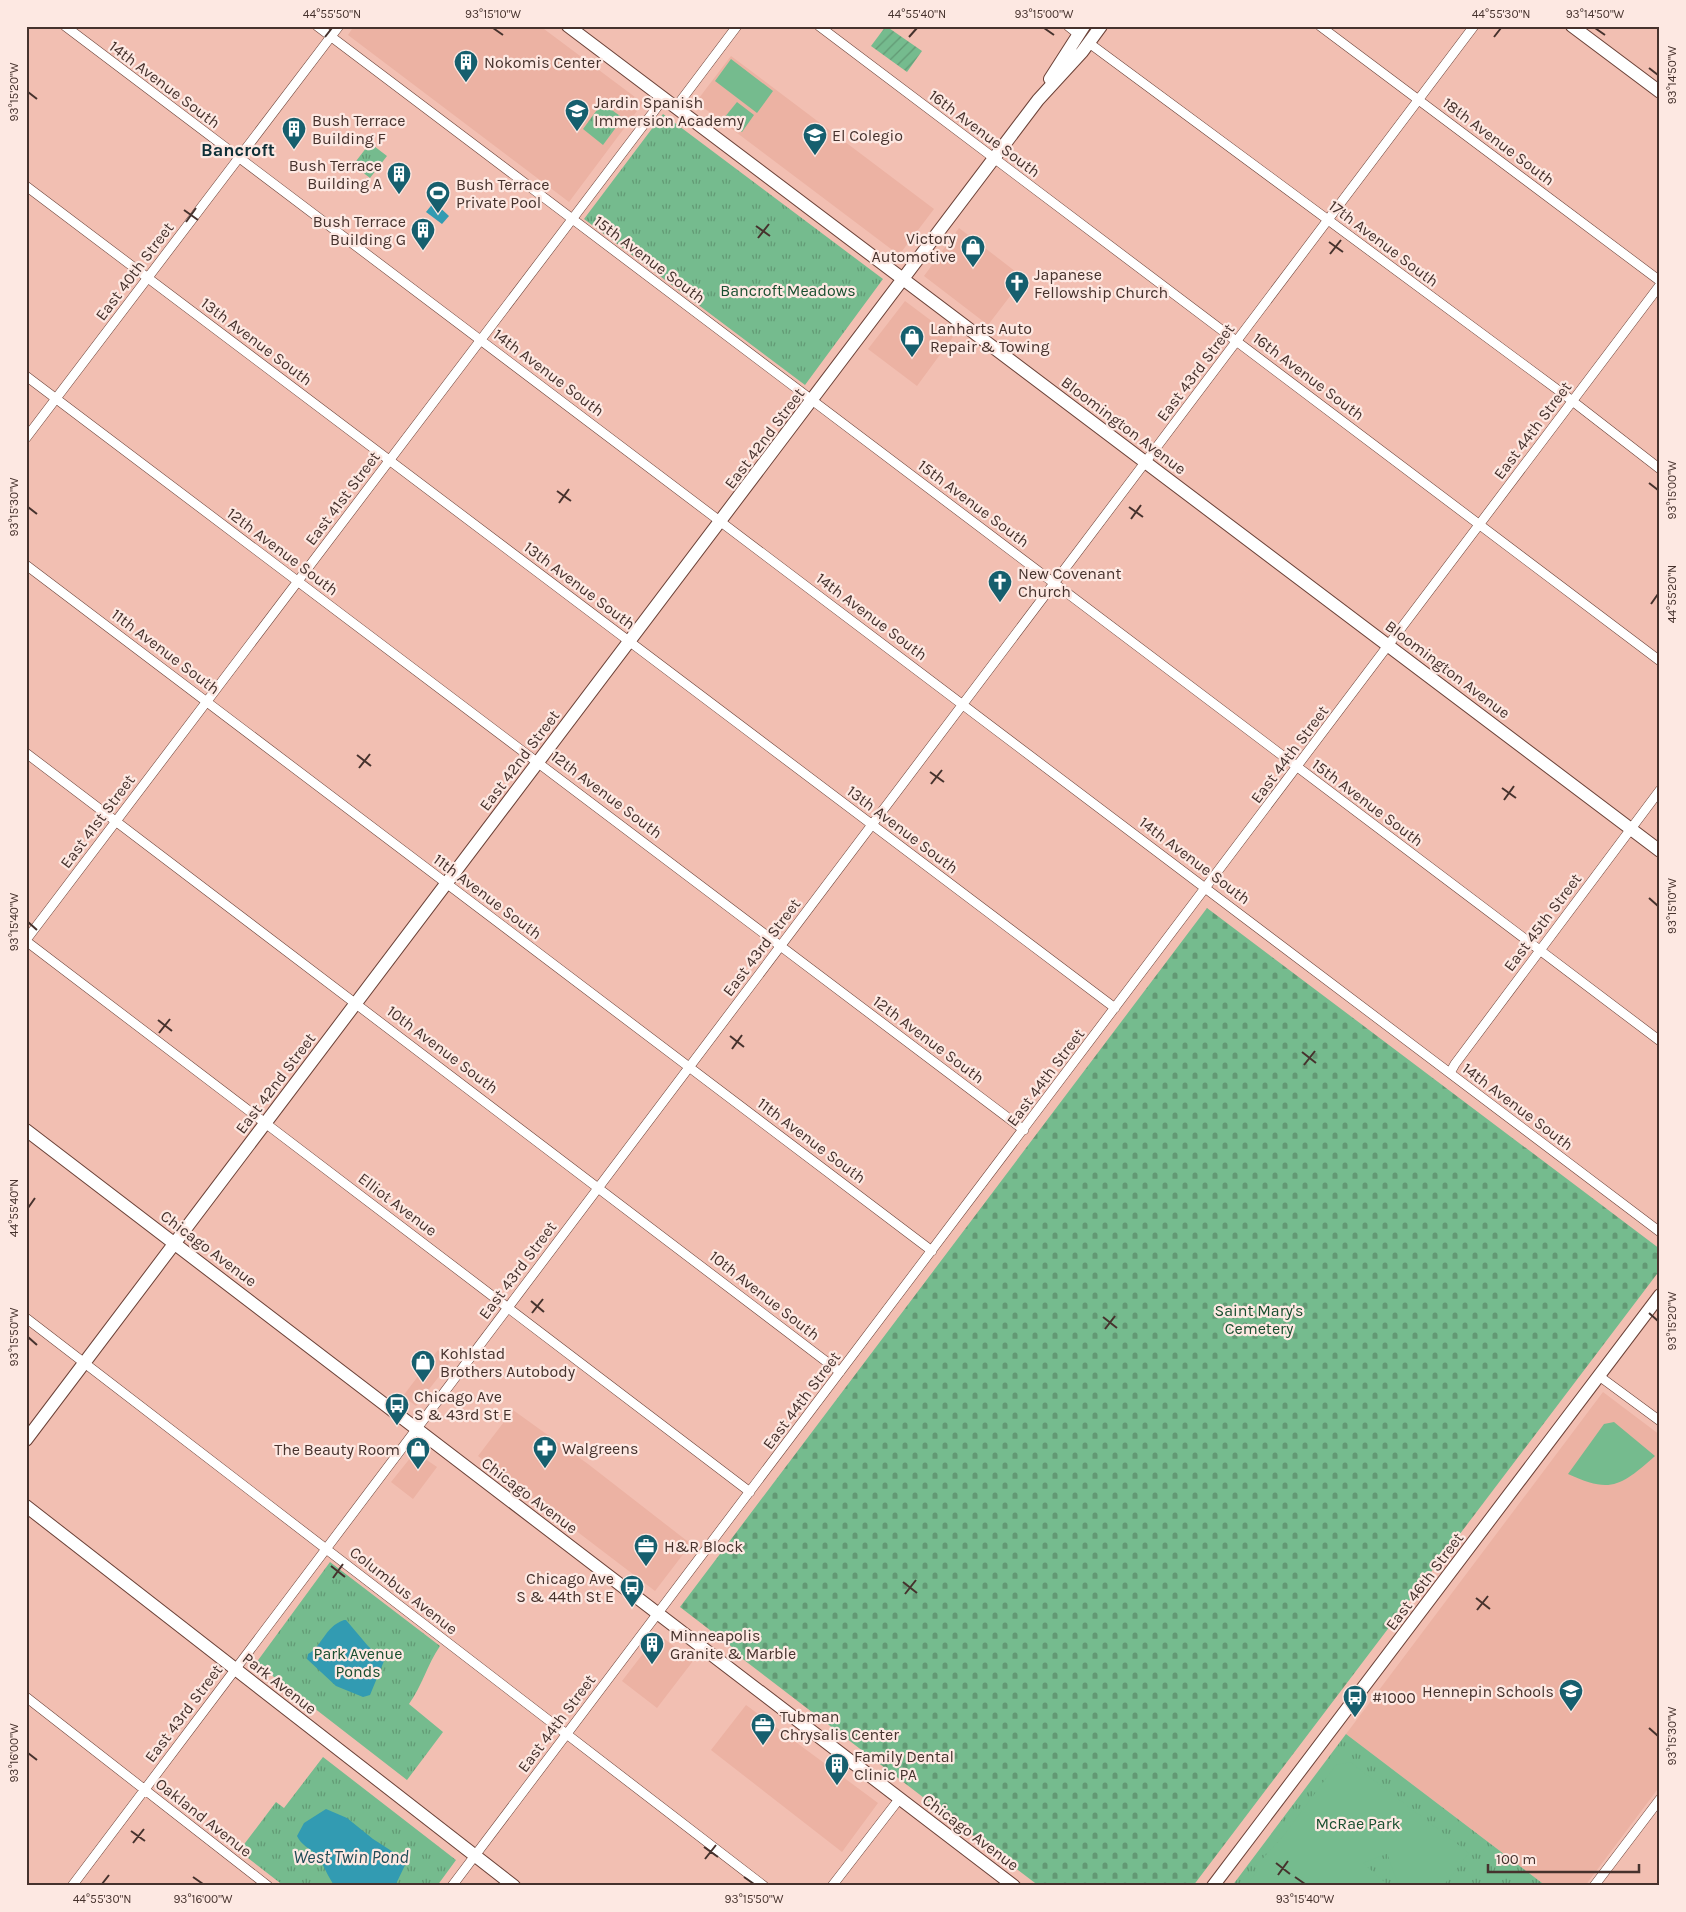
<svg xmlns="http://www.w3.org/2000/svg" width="1686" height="1912" font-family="Karla,sans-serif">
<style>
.built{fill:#ecb2a3}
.grass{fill:url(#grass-tufts)}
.cemetery{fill:url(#cemetery-stones)}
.garden{fill:url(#garden-furrows)}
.pitch{fill:#75bb8e}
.water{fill:#329bb2}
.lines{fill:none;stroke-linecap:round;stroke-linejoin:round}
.street-casing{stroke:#6b4137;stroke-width:10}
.secondary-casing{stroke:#6b4137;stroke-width:14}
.street{stroke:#fff;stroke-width:9}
.secondary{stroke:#fff;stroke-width:12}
.ticks{fill:none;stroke:#46322d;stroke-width:2}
.labels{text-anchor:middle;stroke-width:4.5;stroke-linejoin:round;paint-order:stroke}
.poi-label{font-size:16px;fill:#46322d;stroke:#fde8e2;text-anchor:start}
.street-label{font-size:16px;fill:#46322d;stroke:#fde8e2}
.park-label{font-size:16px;fill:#184e2f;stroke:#fde8e2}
.neighbourhood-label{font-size:18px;font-weight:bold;fill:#0e2f37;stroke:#fde8e2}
.water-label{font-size:18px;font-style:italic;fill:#1f4b56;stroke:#fde8e2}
.neatline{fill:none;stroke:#46322d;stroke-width:2}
.ticks-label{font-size:12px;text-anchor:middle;fill:#46322d}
</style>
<defs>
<pattern id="grass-tufts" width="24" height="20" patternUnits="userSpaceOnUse" patternTransform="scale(1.25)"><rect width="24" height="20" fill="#75bb8e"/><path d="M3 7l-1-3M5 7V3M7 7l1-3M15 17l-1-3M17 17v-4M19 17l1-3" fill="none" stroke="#629974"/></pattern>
<pattern id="cemetery-stones" width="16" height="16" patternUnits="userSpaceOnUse" patternTransform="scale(1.25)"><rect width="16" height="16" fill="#75bb8e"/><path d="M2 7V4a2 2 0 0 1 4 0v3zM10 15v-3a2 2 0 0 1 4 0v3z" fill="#629974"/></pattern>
<pattern id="garden-furrows" width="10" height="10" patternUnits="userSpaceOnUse" patternTransform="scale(1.25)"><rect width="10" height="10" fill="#75bb8e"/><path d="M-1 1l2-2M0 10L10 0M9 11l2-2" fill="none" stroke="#629974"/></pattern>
</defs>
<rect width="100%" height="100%" fill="#f2bfb2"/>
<path class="built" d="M354,26H540L643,103L569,202L348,35Z
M731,56L934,209L899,255L696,102Z
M959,228L1024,278L988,325L924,276Z
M905,301L953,337L917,386L868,349Z
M438,1350L451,1361L416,1406L403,1396Z
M1603,1392L1660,1435V1786L1585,1886H1546L1346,1734Z
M513,1410L588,1464L691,1544L655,1591L478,1456Z
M415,1452L437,1467L413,1499L391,1482Z
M658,1634L693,1661L657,1708L622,1681Z
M746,1705L878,1803L842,1852L711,1750Z"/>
<path class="grass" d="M602,103L623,118L603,145L583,129Z
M663,114L883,279L805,385L584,219Z
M370,143L387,156L370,178L353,165Z
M330,1562L440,1646C427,1665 422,1686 409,1704L443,1732L407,1780L256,1663Z
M1346,1734L1546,1886H1232Z
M323,1757L456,1860L437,1886H284L239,1851L276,1802L284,1808Z"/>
<path class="cemetery" d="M1207,908L1660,1249V1270L1193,1886H1039L731,1650L732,1647L680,1607Z"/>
<path class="garden" d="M886,26L922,51L907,72L871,46Z"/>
<path class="pitch" d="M731,59L773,91L757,113L715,81Z
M737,102L754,115L742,132L724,118Z
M1614,1422L1655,1456C1621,1486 1611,1494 1568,1474L1604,1424Z
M1350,1762L1469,1853L1443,1886H1399L1389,1860V1853L1363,1863L1389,1886H1246L1258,1870L1255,1867L1284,1835L1336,1765Z"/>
<path class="water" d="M434,202L449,216L442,224L426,212Z
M344,1620H346L368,1646L384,1661L370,1695L363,1697L336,1686L307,1659L308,1654C323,1646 324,1627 344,1620Z
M326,1809L347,1818L373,1839L407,1861L395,1886H335C328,1878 321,1859 317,1855C309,1848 301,1845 297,1836L304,1823Z"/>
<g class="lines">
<defs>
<path id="street" d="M65,26L1660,1232
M317,26L1660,1041
M819,26L1660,661
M1068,26L1078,34
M1320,26L1660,281
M1089,43L1562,393L1660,469
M676,107L737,26
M26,186L1115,1008
M26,376L1024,1130
M26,438L339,26
M26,565L932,1251
M26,753L840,1372
M26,940L664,98
M26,941L750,1492
M1450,1073L1455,1064L1660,790
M26,1318L764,1886
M1599,1376L1660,1421
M26,1697L268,1886
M72,1886L1474,26
M452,1886L1660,285
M832,1886L900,1798
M1594,1886L1660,1799"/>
<path id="secondary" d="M568,26L1660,851
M1572,26L1660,92
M1050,79L1084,26
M26,1130L1014,1886
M26,1440L1038,100L1082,52L1101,26
M26,1506L514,1886
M1213,1886L1660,1295"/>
</defs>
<use href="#street" class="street-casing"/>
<use href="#secondary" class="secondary-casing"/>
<use href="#street" class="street"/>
<use href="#secondary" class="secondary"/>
</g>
<path class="ticks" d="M493,28L503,35M1044,28L1054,35M1595,28L1605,35M325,37L332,28M909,37L917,28M1494,37L1501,28M1649,68L1658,75M28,92L37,99M184,210L198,220M186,222L196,208M756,226L770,236M758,238L769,224M1329,242L1343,252M1330,254L1341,240M1649,483L1658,490M557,491L571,501M559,503L569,489M28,507L37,514M1129,507L1143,517M1131,519L1141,505M1651,604L1658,594M357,755L371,766M359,768L370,754M930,772L944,782M931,784L942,770M1502,788L1516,798M1504,800L1514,786M1649,898L1658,906M28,922L37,930M158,1020L172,1031M159,1033L170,1019M730,1036L744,1047M732,1049L742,1035M1302,1052L1316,1063M1304,1065L1315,1051M28,1208L35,1198M531,1301L544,1312M532,1313L543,1299M1649,1313L1658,1321M1103,1317L1117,1328M1105,1329L1115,1316M28,1337L37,1345M331,1566L345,1577M333,1578L343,1564M903,1582L917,1593M905,1594L916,1580M1476,1598L1490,1609M1477,1610L1488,1596M1649,1728L1658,1736M28,1753L37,1760M131,1831L145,1841M133,1843L144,1829M704,1847L718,1857M705,1859L716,1845M1276,1863L1290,1874M1278,1875L1288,1861M193,1877L203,1884M744,1877L754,1884M1295,1877L1305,1884M102,1884L109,1875"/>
<defs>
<symbol id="building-pin" viewBox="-11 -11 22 30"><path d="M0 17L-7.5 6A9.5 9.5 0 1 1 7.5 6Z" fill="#165f6e" stroke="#fde8e2"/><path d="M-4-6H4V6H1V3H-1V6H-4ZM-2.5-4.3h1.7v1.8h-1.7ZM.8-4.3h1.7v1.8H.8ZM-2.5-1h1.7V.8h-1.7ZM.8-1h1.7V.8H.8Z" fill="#fff"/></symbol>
<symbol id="school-pin" viewBox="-11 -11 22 30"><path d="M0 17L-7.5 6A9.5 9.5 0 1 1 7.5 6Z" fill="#165f6e" stroke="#fde8e2"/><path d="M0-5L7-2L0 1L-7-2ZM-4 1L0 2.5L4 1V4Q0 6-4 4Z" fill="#fff"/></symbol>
<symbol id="stadium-pin" viewBox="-11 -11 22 30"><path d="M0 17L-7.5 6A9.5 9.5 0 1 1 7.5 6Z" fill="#165f6e" stroke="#fde8e2"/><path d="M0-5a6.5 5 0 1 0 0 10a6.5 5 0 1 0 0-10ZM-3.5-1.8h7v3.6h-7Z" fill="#fff"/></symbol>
<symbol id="shop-pin" viewBox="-11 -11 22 30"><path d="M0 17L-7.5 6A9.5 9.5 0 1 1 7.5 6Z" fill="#165f6e" stroke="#fde8e2"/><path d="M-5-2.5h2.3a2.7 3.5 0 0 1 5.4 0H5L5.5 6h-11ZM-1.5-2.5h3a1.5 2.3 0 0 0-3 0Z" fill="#fff"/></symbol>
<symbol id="church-pin" viewBox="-11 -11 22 30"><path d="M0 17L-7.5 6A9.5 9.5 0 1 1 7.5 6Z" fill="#165f6e" stroke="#fde8e2"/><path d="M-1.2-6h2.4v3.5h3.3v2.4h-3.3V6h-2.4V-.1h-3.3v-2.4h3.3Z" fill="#fff"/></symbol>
<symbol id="bus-pin" viewBox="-11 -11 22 30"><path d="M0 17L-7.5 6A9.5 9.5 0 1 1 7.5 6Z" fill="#165f6e" stroke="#fde8e2"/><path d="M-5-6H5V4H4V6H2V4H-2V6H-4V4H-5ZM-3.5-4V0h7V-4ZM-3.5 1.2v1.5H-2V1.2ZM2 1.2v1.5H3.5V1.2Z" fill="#fff"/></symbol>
<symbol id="pharmacy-pin" viewBox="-11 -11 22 30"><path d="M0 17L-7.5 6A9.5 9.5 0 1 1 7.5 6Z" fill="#165f6e" stroke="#fde8e2"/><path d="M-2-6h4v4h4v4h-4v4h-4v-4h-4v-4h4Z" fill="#fff"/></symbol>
<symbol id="office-pin" viewBox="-11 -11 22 30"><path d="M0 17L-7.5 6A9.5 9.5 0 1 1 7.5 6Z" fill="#165f6e" stroke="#fde8e2"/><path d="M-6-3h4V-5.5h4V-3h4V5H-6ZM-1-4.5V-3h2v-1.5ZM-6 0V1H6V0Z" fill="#fff"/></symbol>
</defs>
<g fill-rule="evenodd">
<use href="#building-pin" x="452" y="48" width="28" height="38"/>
<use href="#school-pin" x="563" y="97" width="28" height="38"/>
<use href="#building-pin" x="280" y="115" width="28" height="38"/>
<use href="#school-pin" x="801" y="121" width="28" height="38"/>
<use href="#building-pin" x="385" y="160" width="28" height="38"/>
<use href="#stadium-pin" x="424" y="179" width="28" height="38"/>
<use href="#building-pin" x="409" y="216" width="28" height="38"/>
<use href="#shop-pin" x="959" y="233" width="28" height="38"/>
<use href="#church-pin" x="1003" y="269" width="28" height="38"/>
<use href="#shop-pin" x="898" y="323" width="28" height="38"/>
<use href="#church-pin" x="986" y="568" width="28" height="38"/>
<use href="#shop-pin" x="409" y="1348" width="28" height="38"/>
<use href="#bus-pin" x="383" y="1391" width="28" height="38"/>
<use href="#pharmacy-pin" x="531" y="1434" width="28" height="38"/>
<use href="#shop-pin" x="404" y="1435" width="28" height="38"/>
<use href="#office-pin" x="632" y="1532" width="28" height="38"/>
<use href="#bus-pin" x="618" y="1573" width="28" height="38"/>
<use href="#building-pin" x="638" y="1630" width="28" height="38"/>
<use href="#school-pin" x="1557" y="1677" width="28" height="38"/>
<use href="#bus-pin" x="1341" y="1683" width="28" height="38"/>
<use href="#office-pin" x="749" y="1711" width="28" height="38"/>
<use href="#building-pin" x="823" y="1751" width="28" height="38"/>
</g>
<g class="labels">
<g class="poi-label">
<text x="484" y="68">Nokomis Center</text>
<text x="594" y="108">Jardin Spanish<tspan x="594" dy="18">Immersion Academy</tspan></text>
<text x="312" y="126">Bush Terrace<tspan x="312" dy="18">Building F</tspan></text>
<text x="832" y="141">El Colegio</text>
<text x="382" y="171" text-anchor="end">Bush Terrace<tspan x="382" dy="18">Building A</tspan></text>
<text x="456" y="190">Bush Terrace<tspan x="456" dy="18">Private Pool</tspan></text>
<text x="406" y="227" text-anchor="end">Bush Terrace<tspan x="406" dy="18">Building G</tspan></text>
<text x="956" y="244" text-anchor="end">Victory<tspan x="956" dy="18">Automotive</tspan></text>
<text x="1034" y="280">Japanese<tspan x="1034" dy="18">Fellowship Church</tspan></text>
<text x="930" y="334">Lanharts Auto<tspan x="930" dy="18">Repair &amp; Towing</tspan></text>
<text x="1018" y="579">New Covenant<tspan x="1018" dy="18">Church</tspan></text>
<text x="440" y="1359">Kohlstad<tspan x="440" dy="18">Brothers Autobody</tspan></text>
<text x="414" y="1402">Chicago Ave<tspan x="414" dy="18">S &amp; 43rd St E</tspan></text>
<text x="562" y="1454">Walgreens</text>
<text x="400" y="1455" text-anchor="end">The Beauty Room</text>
<text x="664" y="1552">H&amp;R Block</text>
<text x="614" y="1584" text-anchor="end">Chicago Ave<tspan x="614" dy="18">S &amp; 44th St E</tspan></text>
<text x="670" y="1641">Minneapolis<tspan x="670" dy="18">Granite &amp; Marble</tspan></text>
<text x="1554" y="1697" text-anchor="end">Hennepin Schools</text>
<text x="1372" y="1703">#1000</text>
<text x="780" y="1722">Tubman<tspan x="780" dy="18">Chrysalis Center</tspan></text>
<text x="854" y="1762">Family Dental<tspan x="854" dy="18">Clinic PA</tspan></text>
</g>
<g class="street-label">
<text transform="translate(165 84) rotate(37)" y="6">14th Avenue South</text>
<text transform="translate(985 133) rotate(37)" y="6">16th Avenue South</text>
<text transform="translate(1499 141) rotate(37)" y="6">18th Avenue South</text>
<text transform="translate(1384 243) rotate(37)" y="6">17th Avenue South</text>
<text transform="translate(650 259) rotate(37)" y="6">15th Avenue South</text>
<text transform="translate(134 271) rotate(-53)" y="6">East 40th Street</text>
<text transform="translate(257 341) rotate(37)" y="6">13th Avenue South</text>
<text transform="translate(549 372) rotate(37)" y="6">14th Avenue South</text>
<text transform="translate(1195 372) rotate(-53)" y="6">East 43rd Street</text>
<text transform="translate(1309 376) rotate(37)" y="6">16th Avenue South</text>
<text transform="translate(1124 425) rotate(37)" y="6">Bloomington Avenue</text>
<text transform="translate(1532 430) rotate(-53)" y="6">East 44th Street</text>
<text transform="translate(764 438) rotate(-53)" y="6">East 42nd Street</text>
<text transform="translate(342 498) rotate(-53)" y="6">East 41st Street</text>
<text transform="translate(974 503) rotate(37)" y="6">15th Avenue South</text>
<text transform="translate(283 551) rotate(37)" y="6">12th Avenue South</text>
<text transform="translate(580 585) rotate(37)" y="6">13th Avenue South</text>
<text transform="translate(872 616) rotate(37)" y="6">14th Avenue South</text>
<text transform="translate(166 651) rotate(37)" y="6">11th Avenue South</text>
<text transform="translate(1448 669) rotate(37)" y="6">Bloomington Avenue</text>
<text transform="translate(1289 754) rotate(-53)" y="6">East 44th Street</text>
<text transform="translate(519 760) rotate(-53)" y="6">East 42nd Street</text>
<text transform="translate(607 794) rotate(37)" y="6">12th Avenue South</text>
<text transform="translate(1368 802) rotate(37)" y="6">15th Avenue South</text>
<text transform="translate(97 821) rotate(-53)" y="6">East 41st Street</text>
<text transform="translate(903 829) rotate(37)" y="6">13th Avenue South</text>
<text transform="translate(1195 860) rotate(37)" y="6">14th Avenue South</text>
<text transform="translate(488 896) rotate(37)" y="6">11th Avenue South</text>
<text transform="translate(1542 922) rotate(-53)" y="6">East 45th Street</text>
<text transform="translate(761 947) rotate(-53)" y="6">East 43rd Street</text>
<text transform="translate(929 1039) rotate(37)" y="6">12th Avenue South</text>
<text transform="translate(443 1049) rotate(37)" y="6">10th Avenue South</text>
<text transform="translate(1045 1077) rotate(-53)" y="6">East 44th Street</text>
<text transform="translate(275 1083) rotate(-53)" y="6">East 42nd Street</text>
<text transform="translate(1518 1106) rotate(37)" y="6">14th Avenue South</text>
<text transform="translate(812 1140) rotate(37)" y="6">11th Avenue South</text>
<text transform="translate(398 1204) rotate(37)" y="6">Elliot Avenue</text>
<text transform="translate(209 1248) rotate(37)" y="6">Chicago Avenue</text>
<text transform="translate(517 1270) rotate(-53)" y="6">East 43rd Street</text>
<text transform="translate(765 1295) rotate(38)" y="6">10th Avenue South</text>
<text transform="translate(801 1400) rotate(-53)" y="6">East 44th Street</text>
<text transform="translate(530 1495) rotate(37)" y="6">Chicago Avenue</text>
<text transform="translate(1424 1581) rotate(-53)" y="6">East 46th Street</text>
<text transform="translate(404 1590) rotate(38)" y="6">Columbus Avenue</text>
<text transform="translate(280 1683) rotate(38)" y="6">Park Avenue</text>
<text transform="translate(183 1713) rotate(-53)" y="6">East 43rd Street</text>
<text transform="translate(556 1723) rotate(-53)" y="6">East 44th Street</text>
<text transform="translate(204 1817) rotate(38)" y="6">Oakland Avenue</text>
<text transform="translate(971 1832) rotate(37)" y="6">Chicago Avenue</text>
</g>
<g class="park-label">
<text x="788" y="296">Bancroft Meadows</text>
<text x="1259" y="1316">Saint Mary's<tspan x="1259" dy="18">Cemetery</tspan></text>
<text x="358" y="1659">Park Avenue<tspan x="358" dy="18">Ponds</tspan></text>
<text x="1358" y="1829">McRae Park</text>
</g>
<g class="neighbourhood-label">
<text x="238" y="156">Bancroft</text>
</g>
<g class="water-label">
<text x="351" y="1863">West Twin Pond</text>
</g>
</g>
<rect width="1686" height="1912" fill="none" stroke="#fde8e2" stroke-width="55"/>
<path d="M1488 1864v8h151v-8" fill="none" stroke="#46322d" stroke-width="2.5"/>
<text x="1496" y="1864" font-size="15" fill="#46322d" stroke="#fde8e2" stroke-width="4" paint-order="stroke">100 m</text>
<rect x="28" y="28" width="1630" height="1856" class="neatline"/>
<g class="ticks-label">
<text x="332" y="18">44°55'50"N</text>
<text x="493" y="18">93°15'10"W</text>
<text x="917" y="18">44°55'40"N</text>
<text x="1044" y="18">93°15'00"W</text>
<text x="1501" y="18">44°55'30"N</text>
<text x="1595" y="18">93°14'50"W</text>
<text transform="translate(1672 75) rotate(-90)" y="4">93°14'50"W</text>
<text transform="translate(14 92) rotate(-90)" y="4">93°15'20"W</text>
<text transform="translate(1672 490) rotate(-90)" y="4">93°15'00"W</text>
<text transform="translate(14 507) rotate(-90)" y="4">93°15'30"W</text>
<text transform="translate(1672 594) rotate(-90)" y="4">44°55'20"N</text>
<text transform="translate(1672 906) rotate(-90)" y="4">93°15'10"W</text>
<text transform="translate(14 922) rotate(-90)" y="4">93°15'40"W</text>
<text transform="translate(14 1208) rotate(-90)" y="4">44°55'40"N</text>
<text transform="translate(1672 1321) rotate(-90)" y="4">93°15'20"W</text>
<text transform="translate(14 1337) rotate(-90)" y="4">93°15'50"W</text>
<text transform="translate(1672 1736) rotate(-90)" y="4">93°15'30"W</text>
<text transform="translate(14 1753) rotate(-90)" y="4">93°16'00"W</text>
<text x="102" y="1903">44°55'30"N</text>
<text x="203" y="1903">93°16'00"W</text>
<text x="754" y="1903">93°15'50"W</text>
<text x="1305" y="1903">93°15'40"W</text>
</g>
</svg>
